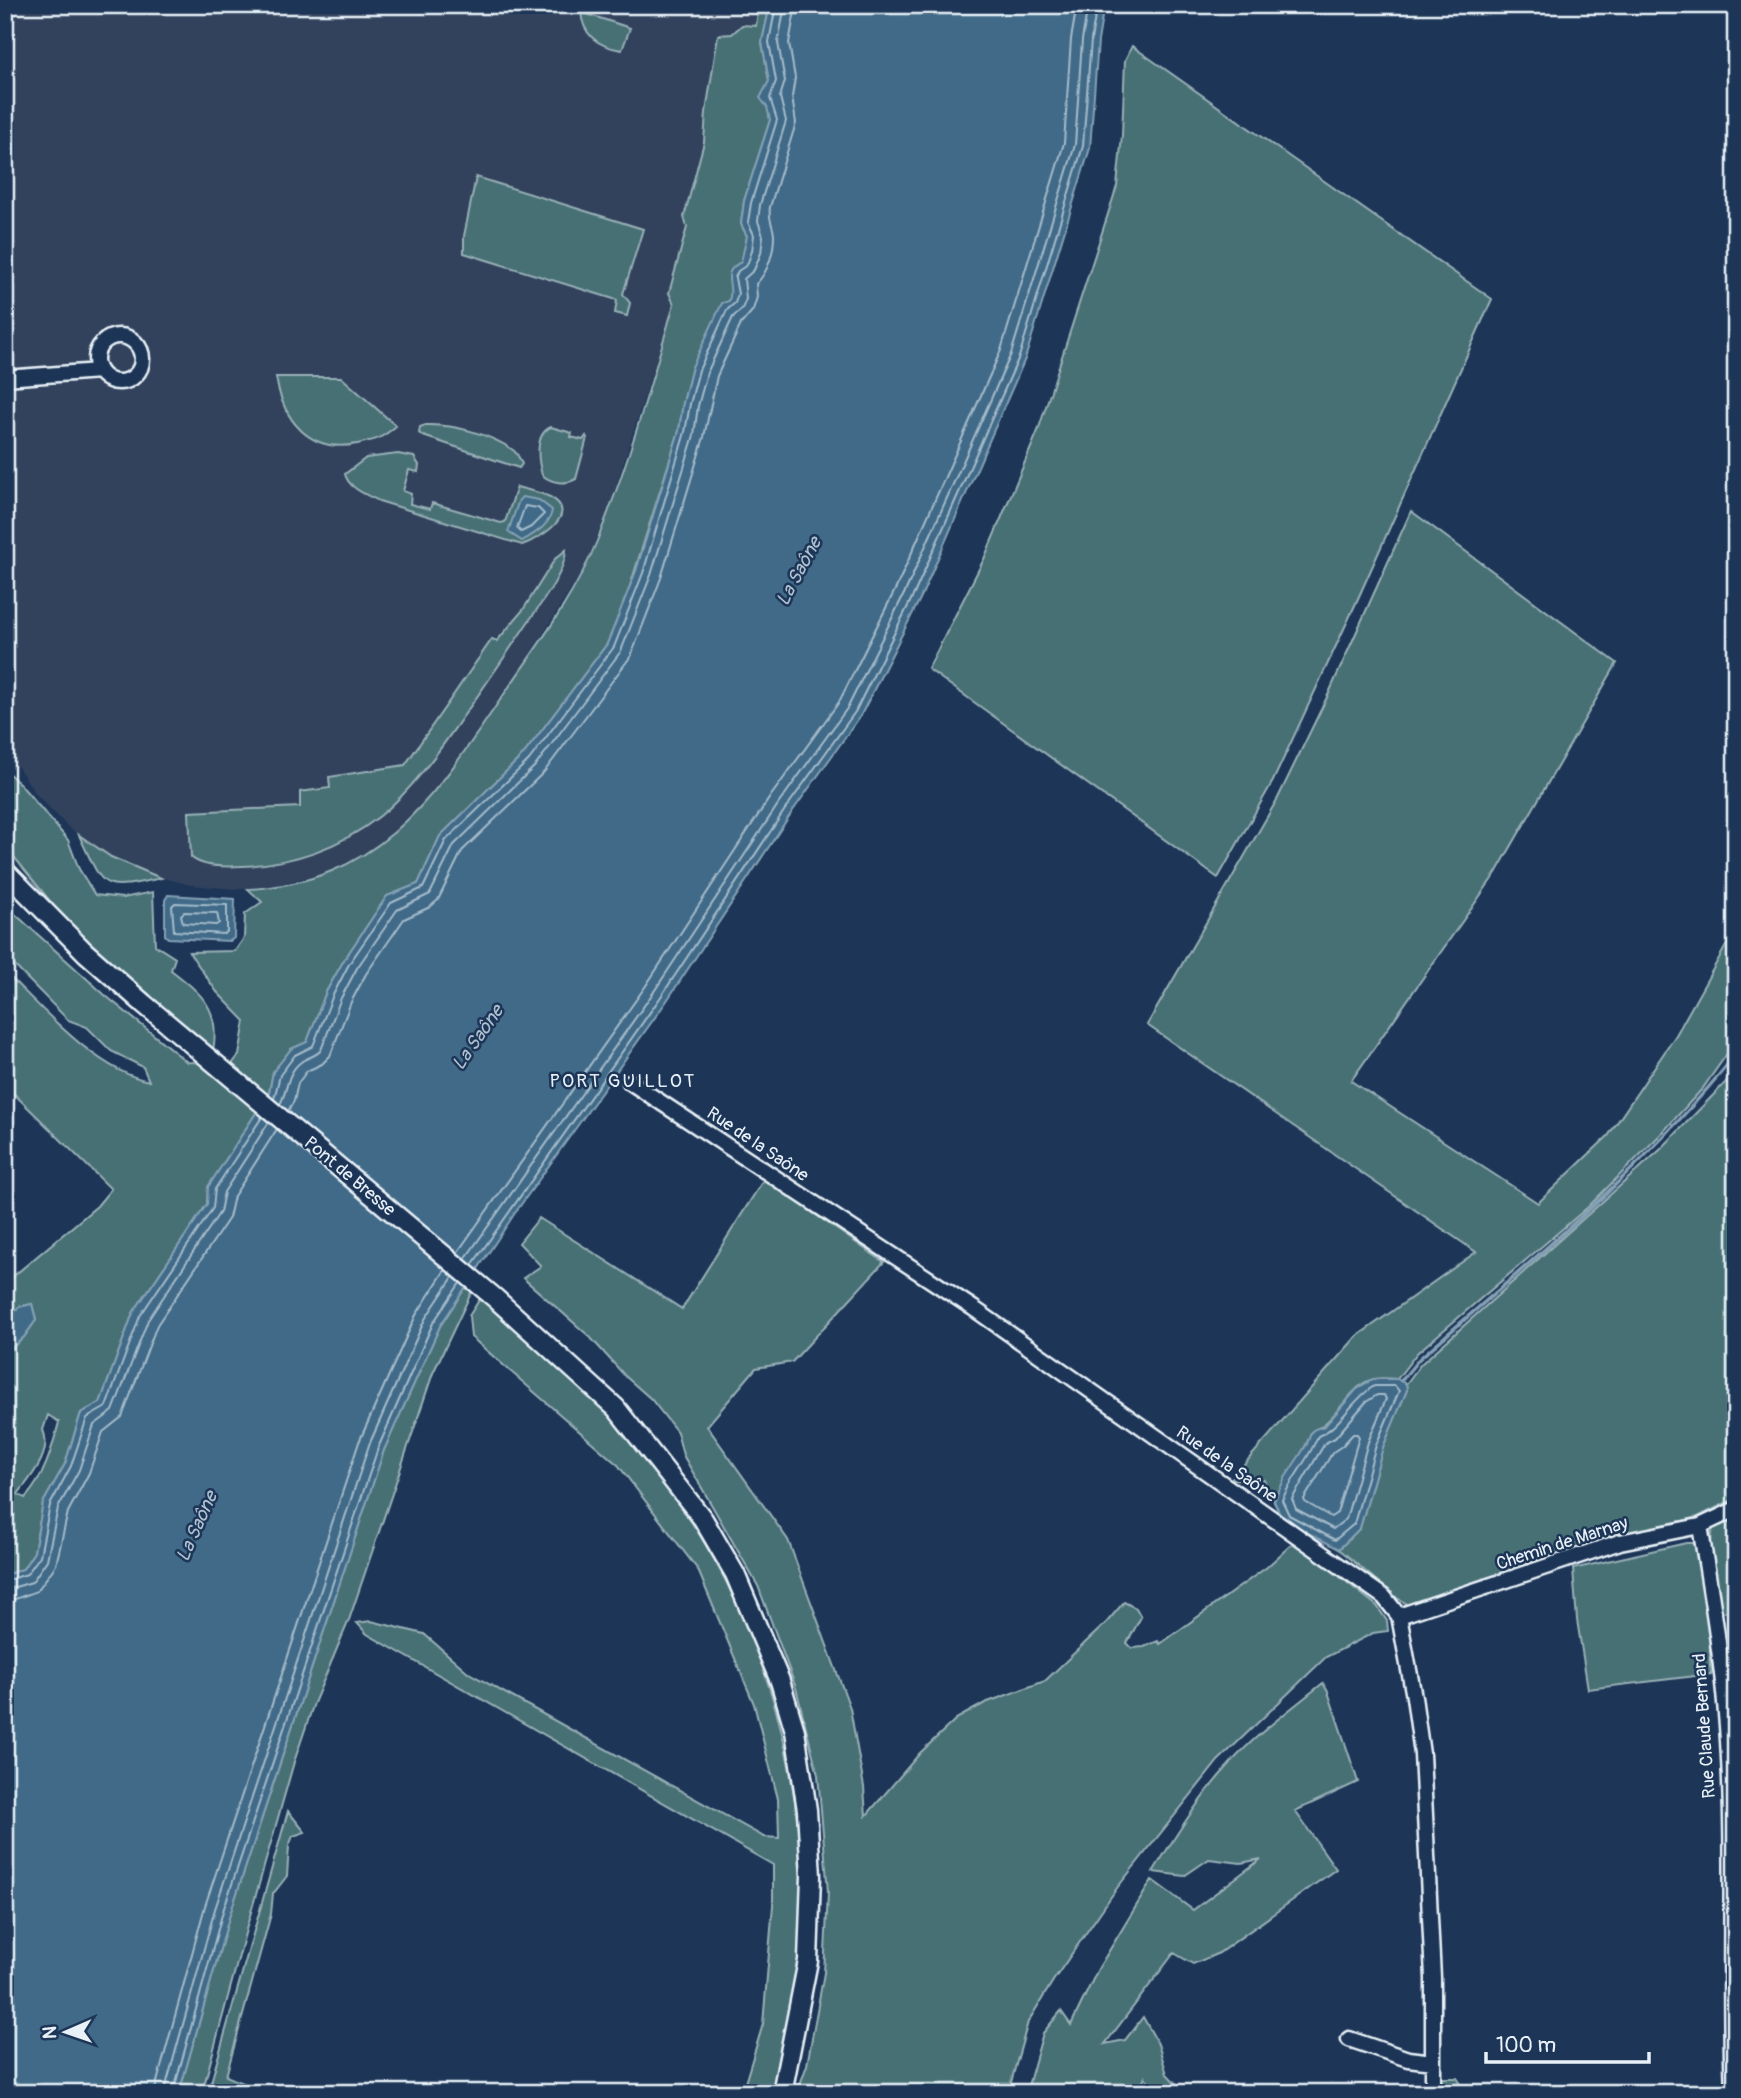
<svg xmlns="http://www.w3.org/2000/svg" width="1741" height="2098" font-family="Pangolin,sans-serif">
<style>
.built{fill:#31425d}
.green{fill:#477075;stroke:#98b0b6;stroke-width:2;fill-rule:evenodd}
.water{fill:#416b88;stroke:#84a1b5;stroke-width:2}
.lines{fill:none;stroke-linecap:round;stroke-linejoin:round}
.shore{stroke:#a5bbcb;stroke-width:2}
.stream{stroke:#84a1b5;stroke-width:3.5}
.minor-casing{stroke:#e8f1f8;stroke-width:19}
.major-casing{stroke:#e8f1f8;stroke-width:23}
.minor{stroke:#1d3557;stroke-width:14}
.major{stroke:#1d3557;stroke-width:18}
.labels{text-anchor:middle;stroke-width:5;stroke-linejoin:round;paint-order:stroke}
.street-label{font-size:18px;fill:#e8f1f8;stroke:#1d3557}
.water-label{font-size:19px;font-style:italic;fill:#aec2d1;stroke:#1d3557}
.neighbourhood-label{font-size:19px;letter-spacing:2px;fill:#e8f1f8;stroke:#1d3557}
</style>
<rect width="100%" height="100%" fill="#1d3557"/>
<filter id="ink" filterUnits="userSpaceOnUse"><feTurbulence type="fractalNoise" baseFrequency=".0143" numOctaves="2"/><feDisplacementMap in="SourceGraphic" scale="14" xChannelSelector="R" yChannelSelector="G"/><feConvolveMatrix kernelMatrix="1 2 1 2 8 2 1 2 1" color-interpolation-filters="sRGB"/></filter>
<g filter="url(#ink)">
<path class="built" d="M5,5H759L756,26L706,112L704,142L684,217L687,227L669,293L674,304L610,505L585,567L521,669L437,790L417,813L394,834L366,853L325,873L277,885L235,889L191,885L151,875L111,857L69,828L36,794L5,748Z"/>
<path class="green" d="M759,5H770L762,42L769,81L766,90L770,120L744,201L741,224L747,236L746,249L729,301L692,367L683,403L679,431L624,605L607,644L523,755L440,836L418,884L387,896L344,960L326,992L307,1042L291,1049L273,1072L269,1093L208,1187L207,1204L133,1313L100,1403L81,1413L65,1464L43,1503L34,1552L23,1569L5,1575V1354L24,1337L36,1320L32,1304L19,1307L5,1321V1287L10,1279L97,1206L111,1189L5,1085V972C43,1009 97,1071 149,1081L143,1067L111,1051L87,1027L68,1020L5,956V905L106,996L187,1062L232,1064L239,1055L245,1021L217,992L189,952L235,951L244,938L245,914L262,902L248,889C386,882 439,788 509,687C541,641 576,593 597,541C628,465 651,383 674,304L669,293L687,227L684,217L704,142L706,112L718,35L732,34L742,25L756,26ZM48,1415L59,1422C52,1449 44,1478 25,1498L18,1494C31,1477 53,1452 43,1430Z
M581,12L630,28L622,50C600,47 583,37 581,12Z
M1132,46L1492,299L1356,603L1273,781L1218,878L928,669L984,559L1038,431L1117,186L1122,135L1125,60Z
M476,177L643,229L623,294L630,303L627,316L615,313L617,300L464,253V236Z
M276,377H341L396,426C381,439 376,440 357,444C310,454 283,421 276,377Z
M426,425C453,424 490,434 513,450C517,453 520,459 522,464L519,468L423,436L419,433L420,427Z
M551,427L572,433L571,437L583,440L586,436L587,438L576,479C565,485 552,483 542,475C538,461 534,434 551,427Z
M398,454L414,457L419,465L418,472L409,470L403,491L411,494L410,504L430,509L432,503L501,523L505,522L517,487C527,490 540,492 550,497C582,514 539,539 522,545L379,501C367,495 348,488 345,474L366,458Z
M1411,511L1617,663L1496,873L1351,1081L1538,1203L1608,1136L1676,1035L1736,928V1041L1703,1088L1662,1133L1588,1207L1417,1353L1397,1379C1390,1379 1381,1377 1374,1379C1350,1384 1338,1421 1311,1432C1304,1456 1285,1477 1274,1501L1264,1480L1231,1479L1356,1337L1476,1252L1147,1025L1278,798L1329,693Z
M566,550C565,576 534,612 520,634C501,662 482,690 462,718C438,752 413,789 380,816C341,847 292,864 242,866C227,867 202,868 191,857L189,812L300,807V792L330,788L329,777L405,765L492,639L497,641L523,610L555,559Z
M5,770L20,784L68,840L79,869L95,895L123,898L153,892L155,945L175,958L171,970C202,994 221,1009 213,1051L118,973L68,923L5,846Z
M79,835L111,857L161,878C100,891 105,891 79,835Z
M1736,1069V1498L1698,1517L1619,1537L1409,1605L1397,1598L1339,1549L1360,1528L1383,1447L1407,1390L1406,1384L1421,1364L1660,1150L1724,1084Z
M764,1179L884,1262L792,1362L756,1368L707,1426L788,1540L850,1708L864,1787L866,1816L920,1753L956,1719L985,1703L1045,1681L1107,1622L1124,1602L1136,1608L1141,1617L1127,1643L1132,1648L1144,1647L1158,1641L1160,1644L1267,1567L1295,1541L1377,1606L1387,1621L1388,1631L1373,1633L1326,1657L1218,1761L1117,1888L1053,1981L1028,2022L1008,2093H797L807,2065L824,1973L828,1892L818,1775L796,1688L758,1586L683,1455L677,1432L651,1399L625,1376L590,1337L523,1278L541,1266L519,1243L539,1218L682,1309Z
M466,1286L472,1291L433,1373L349,1620L314,1703L294,1762L247,1926L202,2093H179L230,1914L384,1450L440,1326Z
M481,1297C529,1340 580,1382 624,1431C635,1444 646,1459 656,1472C770,1618 816,1796 798,1980C794,2018 782,2056 771,2093H742L763,2024L773,1905V1865L367,1634L357,1623L371,1621L424,1634L469,1673L764,1837L779,1838L778,1799L754,1704L698,1570L618,1465L471,1337L469,1316Z
M1736,1515V1611L1720,1612C1715,1584 1707,1555 1713,1527Z
M1686,1543H1694C1709,1578 1709,1635 1711,1674L1588,1689L1577,1620L1573,1569Z
M1323,1683L1328,1692L1358,1782L1295,1811L1336,1869L1219,1953L1193,1964L1174,1953L1105,2044L1125,2040L1143,2017L1158,2044L1167,2074L1185,2093H1158L1145,2077L1141,2087L1142,2093H1026L1043,2033L1061,2011L1071,2025L1098,1969L1152,1880L1193,1910L1261,1859L1241,1863L1209,1859L1184,1876L1153,1872C1176,1835 1199,1798 1229,1765C1256,1734 1291,1709 1323,1683Z
M288,1811L305,1832L293,1836L289,1846L287,1876L273,1894L271,1914L226,2076L267,2093H208Z
M1440,2078H1457L1465,2090L1484,2093H1441Z"/>
<path class="water" d="M770,5H1104L1098,41L1090,148L1025,359L921,597L861,715L792,812L666,1002L515,1213L440,1326L384,1450L230,1914L179,2093H5V1575L23,1569L34,1552L43,1503L65,1464L81,1413L100,1403L133,1313L207,1204L208,1187L269,1093L273,1072L291,1049L307,1042L326,992L344,960L387,896L418,884L440,836L523,755L607,644L636,571L679,431L683,403L692,367L722,303L729,301C735,284 719,273 741,262L747,236L741,224L744,201L770,120L767,107L760,98L769,81L762,42Z
M522,497L539,500L552,510C550,526 534,534 522,541L508,532L519,500Z
M168,895L235,899L234,938L230,941L168,938L165,935V900Z
M32,1304L36,1320L24,1337L5,1354V1321L19,1307Z
M1373,1379H1397L1406,1384L1407,1390L1383,1447L1360,1528L1339,1549L1283,1520L1274,1501L1285,1478L1307,1444L1311,1432L1315,1429L1325,1426L1356,1390Z"/>
<g class="lines">
<path class="shore" d="M525,506L538,508L544,514L531,527L521,532L517,528Z
M175,903L227,905V932L224,934L174,931L172,906Z
M184,912L217,913L219,923L216,925L183,923L181,915Z
M274,1099L280,1075L295,1055L313,1046L333,995L349,964L391,903L423,888L446,840L529,760L614,647L643,573L685,432L690,404L699,370L727,310L735,303L738,294L735,278L738,271L747,265L752,251L754,235L748,222L751,203L777,120L770,98L776,81L769,42L776,5
M280,1104C288,1091 286,1073 301,1062C307,1057 315,1057 321,1050L341,998L357,968L397,910L430,894L454,845L536,765L621,651L651,575L694,435L698,406L707,373L733,317L742,309L746,299L744,279L754,270L761,253L763,236L758,221L760,205L786,121L780,97L785,81L778,43L785,5
M288,1111L294,1101L298,1083L307,1071L322,1064L330,1056L351,1002L366,974L404,919L430,907L438,900L462,851L544,772L631,656L661,578L704,437L717,376L741,324L753,310L757,297L756,284C768,272 774,253 774,235C773,223 768,221 770,207L796,123L792,97L795,78L789,43L796,5
M457,1253L645,987L770,797L839,702L897,586L1001,350L1064,143L1071,39L1077,5
M465,1259L653,993L779,803L848,707L906,590L1011,354L1075,145L1082,40L1088,5
M472,1265L660,998L786,808L855,712L914,594L1019,357L1083,146L1091,40L1097,5
M1374,1386H1395L1399,1391L1376,1445L1354,1524L1335,1540L1289,1515L1282,1500C1292,1477 1309,1459 1318,1436C1340,1428 1351,1400 1374,1386Z
M1377,1395H1384L1386,1399L1368,1442L1346,1519L1333,1529L1296,1509L1292,1499L1325,1443L1335,1438L1366,1402Z
M1353,1434H1357L1359,1437L1337,1513L1331,1517L1305,1502L1304,1499L1333,1452L1342,1446Z
M5,1581L27,1574L40,1556L50,1505L71,1466L87,1418L106,1407L140,1316L213,1208L215,1189L262,1117
M5,1590L32,1582L47,1560L58,1508L79,1470L94,1425L113,1411L148,1320L220,1212L224,1192L269,1122
M5,1601L15,1599L37,1591L56,1565L68,1512L89,1473L103,1432L122,1417L157,1325L229,1218L234,1196L277,1129
M154,2093L205,1906L359,1442L416,1315L445,1270
M164,2093L215,1909L369,1445L425,1319L453,1277
M173,2093L223,1911L378,1448L433,1323L460,1283"/>
<path class="stream" d="M1401,1381L1419,1359C1530,1262 1644,1170 1736,1054"/>
<defs>
<path id="minor" d="M96 359a23 23 0 1 1 46 0a23 23 0 1 1-46 0Z
M5,378L99,371
M630,1082L973,1308L1384,1597L1399,1616L1414,1697L1422,1754L1433,1978V2093
M1700,1526C1711,1592 1722,1659 1727,1726C1736,1848 1728,1971 1733,2093
M1399,1616L1620,1542L1700,1526L1736,1509
M1349,2039L1408,2059L1433,2062"/>
<path id="major" d="M5,871L85,952L144,1004L495,1298L616,1408L703,1519L735,1574L780,1681L795,1731L807,1810L811,1876L808,1961L782,2093"/>
</defs>
<use href="#minor" class="minor-casing"/>
<use href="#major" class="major-casing"/>
<use href="#minor" class="minor"/>
<use href="#major" class="major"/>
</g>
</g>
<g class="labels">
<g class="street-label">
<text transform="translate(758 1144) rotate(34)" y="6">Rue de la Saône</text>
<text transform="translate(350 1176) rotate(40)" y="6">Pont de Bresse</text>
<text transform="translate(1227 1464) rotate(35)" y="6">Rue de la Saône</text>
<text transform="translate(1562 1543) rotate(-18)" y="6">Chemin de Marnay</text>
<text transform="translate(1704 1726) rotate(-94)" y="6">Rue Claude Bernard</text>
</g>
<g class="water-label">
<text transform="translate(798 571) rotate(-62)" y="7">La Saône</text>
<text transform="translate(477 1037) rotate(-55)" y="7">La Saône</text>
<text transform="translate(196 1526) rotate(-66)" y="7">La Saône</text>
</g>
<g class="neighbourhood-label">
<text x="623" y="1087">PORT GUILLOT</text>
</g>
</g>
<rect width="1741" height="2098" fill="none" stroke="#1d3557" stroke-width="28"/>
<rect x="14" y="14" width="1713" height="2070" fill="none" stroke="#e8f1f8" stroke-width="2.5" filter="url(#ink)"/>
<g transform="translate(66 2032) rotate(268)" stroke="#1d3557" stroke-width="5" paint-order="stroke">
<path d="M0-5L12 26L0 18L-12 26Z" fill="#e8f1f8"/>
<text y="-10" font-size="19" font-weight="bold" text-anchor="middle" fill="#e8f1f8">N</text>
</g>
<path d="M1486 2052v10h163v-10" fill="none" stroke="#e8f1f8" stroke-width="3.5"/>
<text x="1496" y="2052" font-size="21" fill="#e8f1f8" stroke="#1d3557" stroke-width="5" paint-order="stroke">100 m</text>
</svg>
